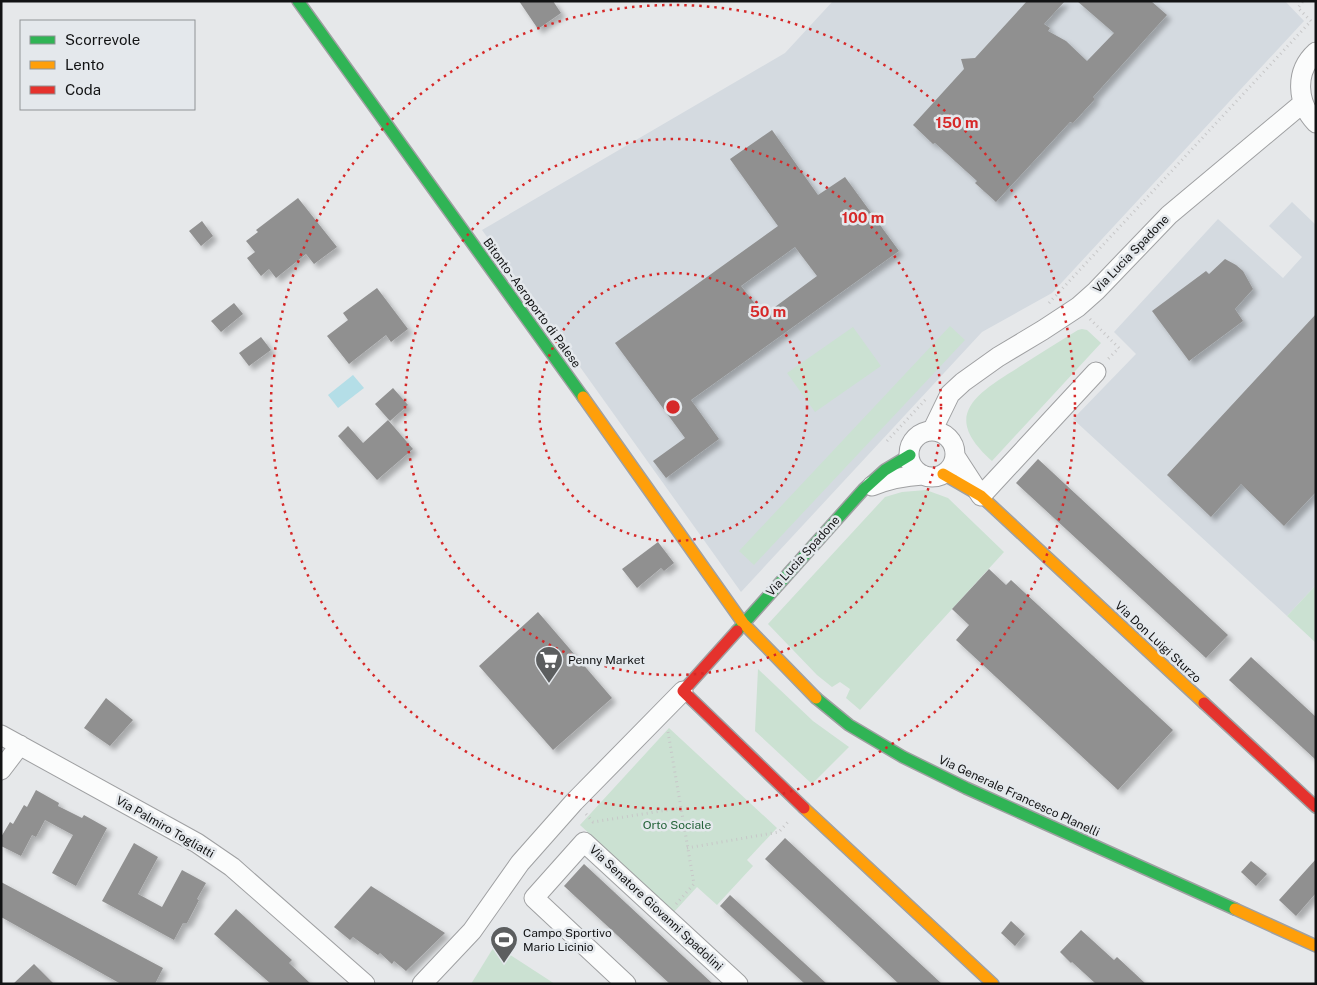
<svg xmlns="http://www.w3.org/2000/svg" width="1317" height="985" font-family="'Public Sans',sans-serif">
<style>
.built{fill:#d4dae0}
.green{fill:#cbe1d2}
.water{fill:#b4dee7}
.building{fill:#909090;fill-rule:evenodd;filter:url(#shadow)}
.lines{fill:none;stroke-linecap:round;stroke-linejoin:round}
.street-casing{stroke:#9fa0a2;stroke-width:21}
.fast-casing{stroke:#9fa0a2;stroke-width:14}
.slow-casing{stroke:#9fa0a2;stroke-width:14}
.jam-casing{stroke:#9fa0a2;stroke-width:14}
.path{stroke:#c7c7c8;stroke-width:3;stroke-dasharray:1 4;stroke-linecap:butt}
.street{stroke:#fbfcfc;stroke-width:19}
.fast{stroke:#30b455;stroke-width:11}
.slow{stroke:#ff9f0a;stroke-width:11}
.jam{stroke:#e5322d;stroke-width:11}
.ring{fill:none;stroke:#d62828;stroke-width:2.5;stroke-dasharray:2.5 5}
.labels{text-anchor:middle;stroke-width:5;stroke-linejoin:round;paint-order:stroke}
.street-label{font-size:12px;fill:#121314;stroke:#e4e8ec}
.poi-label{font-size:12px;fill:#121314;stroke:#e4e8ec;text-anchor:start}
.park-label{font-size:12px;fill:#24633a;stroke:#e4e8ec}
.centre{fill:#d62828;stroke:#e4e8ec;stroke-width:2.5}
.ring-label{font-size:15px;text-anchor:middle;font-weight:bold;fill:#d62828;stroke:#e4e8ec;stroke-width:5;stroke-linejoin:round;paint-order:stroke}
</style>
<defs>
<filter id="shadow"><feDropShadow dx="4.5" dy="4.5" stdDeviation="2.5" flood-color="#0004"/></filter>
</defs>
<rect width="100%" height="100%" fill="#e6e8ea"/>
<path class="built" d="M833,1H1285L1304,21L1052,293L982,332L741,592L482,230L785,53Z
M1292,202L1316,225V585L1287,616L1073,419L1136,354L1114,332L1218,219L1283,278L1302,257L1269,226Z"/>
<path class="green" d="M950,326L965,340L754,565L739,551Z
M853,327L881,366L815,412L787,373Z
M1082,329L1087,330L1101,343L992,461C940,415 976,394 1019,367C1038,355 1058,342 1078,330Z
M926,490L948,498L1004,552L860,710L846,698L850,689L840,682L832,687L817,675L768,624L885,497L902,492Z
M1316,585V643L1287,616Z
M758,669L813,721L849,747L812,784L755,731Z
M669,728L777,828L747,860L753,866L717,905L697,887L674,912L580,825Z
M495,945L555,984H471Z"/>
<path class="water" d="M353,375L364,388L338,408L328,395Z"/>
<path class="building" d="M519,1H553L561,13L538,29Z
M1027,1H1065L1044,24L1050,28L1048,31L1066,41L1087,61L1114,33L1077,1H1151L1167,15L1093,97L1095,99L1073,123L1070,122L996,202L975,183L977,181L935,143L933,144L913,125L964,69L961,59L975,58Z
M772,130L818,195L845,177L899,251L691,400L719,439L666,478L653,461L685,438L615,343L778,226L730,159ZM795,247L817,276L764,315L741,286Z
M298,198L337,247L314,264L306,254L276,278L269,269L261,276L247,258L255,252L246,241L258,232L256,230Z
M202,221L213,236L201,246L189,231Z
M1225,259L1236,265L1243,271L1253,289L1235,309L1243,321L1189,361L1152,311L1206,271L1209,274Z
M377,288L408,329L391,342L386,335L349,364L327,336L348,320L343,313Z
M234,303L243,314L221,332L211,321Z
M1316,314V492L1284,526L1241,484L1211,517L1167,475Z
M261,337L271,350L249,366L239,353Z
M393,388L408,405L390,421L375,404Z
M388,420L413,449L377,480L338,436L348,426L363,443Z
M1038,459L1228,635L1206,658L1016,483Z
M658,542L674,563L664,571L661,568L637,588L622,569Z
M989,569L1006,585L1011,580L1173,730L1118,790L956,640L969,625L952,609Z
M538,612L612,698L553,750L479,666Z
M1251,657L1316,717V760L1229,680Z
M106,698L133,720L110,746L84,728Z
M36,790L59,803L58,806L82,818L84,815L107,828L76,886L52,873L73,835L45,820L36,837L32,835L21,856L1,846V837L10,822L13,824L24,805L27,807Z
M785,838L942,984H899L765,859Z
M134,843L158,857L138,894L162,907L182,870L206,883L197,899L199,900L187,923H183L174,940L102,901Z
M1316,859V893L1296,916L1279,900Z
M1251,861L1267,874L1256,886L1241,872Z
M584,864L713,984H670L564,886Z
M1,882L163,968L155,984H121L1,917Z
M371,886L445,933L406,971L394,961L392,964L380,953L378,955L353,937L350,940L334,927Z
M730,895L827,984H805L720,906Z
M236,909L292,960L289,963L311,984H271L214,934Z
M1011,921L1025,934L1015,946L1001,933Z
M1081,930L1114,960L1117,957L1146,984H1096L1072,962L1071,963L1060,952Z
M34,964L54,984H13Z"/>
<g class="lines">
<defs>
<path id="street" d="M1316,52C1294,72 1297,103 1316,123
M932,431L950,394L963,382L998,357L1043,330L1078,307L1096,291L1169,215L1303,103
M909 454a23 23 0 1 1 46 0a23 23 0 1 1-46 0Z
M955,456L981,496L1096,372
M872,486C889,479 904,476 923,475
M1,735L197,843L232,867L365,984
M1,770L20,745
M422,984L472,931L520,863L574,802L683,691
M626,984L534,898L584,842L738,984"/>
<path id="fast" d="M298,1L583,397
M737,631L864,489L885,470L910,455
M816,698L849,725L903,757L966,788L1235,909"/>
<path id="slow" d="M583,397L743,623L816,698
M943,474L981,496L1204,703
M804,808L993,984
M1235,909L1316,946"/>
<path id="jam" d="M737,631L683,691L804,808
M1204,703L1316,807"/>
</defs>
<use href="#street" class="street-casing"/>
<use href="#fast" class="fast-casing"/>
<use href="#slow" class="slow-casing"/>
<use href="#jam" class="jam-casing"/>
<path class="path" d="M1049,303L1311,21L1298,8L1303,1
M1090,319L1119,348L1108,359
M887,441L927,398
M668,732L694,884L676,904
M586,814L593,822L680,808
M687,848L779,832L788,822"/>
<use href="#street" class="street"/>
<use href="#fast" class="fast"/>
<use href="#slow" class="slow"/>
<use href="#jam" class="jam"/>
</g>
<g class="ring">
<circle cx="673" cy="407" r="134"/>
<circle cx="673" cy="407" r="268"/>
<circle cx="673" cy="407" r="402"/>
</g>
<defs>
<symbol id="supermarket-pin" viewBox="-11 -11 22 30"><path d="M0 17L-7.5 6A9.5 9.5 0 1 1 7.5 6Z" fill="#5c5e5f" stroke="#e4e8ec"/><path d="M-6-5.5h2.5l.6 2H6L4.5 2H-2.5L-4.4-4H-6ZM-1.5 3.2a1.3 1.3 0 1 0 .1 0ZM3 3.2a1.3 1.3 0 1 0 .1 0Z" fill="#fff"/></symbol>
<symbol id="stadium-pin" viewBox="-11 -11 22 30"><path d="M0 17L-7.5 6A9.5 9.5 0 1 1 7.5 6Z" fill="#5c5e5f" stroke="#e4e8ec"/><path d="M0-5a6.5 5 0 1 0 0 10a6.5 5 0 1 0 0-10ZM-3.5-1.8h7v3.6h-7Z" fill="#fff"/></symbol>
</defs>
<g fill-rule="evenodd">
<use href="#supermarket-pin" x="533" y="644" width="32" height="43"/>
<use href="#stadium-pin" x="488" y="924" width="32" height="43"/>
</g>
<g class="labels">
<g class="street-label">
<text transform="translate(1131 254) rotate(-46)" y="4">Via Lucia Spadone</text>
<text transform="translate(532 303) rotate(54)" y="4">Bitonto - Aeroporto di Palese</text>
<text transform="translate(803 556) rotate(-48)" y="4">Via Lucia Spadone</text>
<text transform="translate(1158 642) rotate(43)" y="4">Via Don Luigi Sturzo</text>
<text transform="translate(1019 796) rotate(25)" y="4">Via Generale Francesco Planelli</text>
<text transform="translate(165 827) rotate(30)" y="4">Via Palmiro Togliatti</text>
<text transform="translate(656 908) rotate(43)" y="4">Via Senatore Giovanni Spadolini</text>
</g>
<g class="poi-label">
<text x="568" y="664">Penny Market</text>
<text x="523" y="937">Campo Sportivo<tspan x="523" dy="14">Mario Licinio</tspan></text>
</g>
<g class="park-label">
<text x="677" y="829">Orto Sociale</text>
</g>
</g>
<circle cx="673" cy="407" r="8" class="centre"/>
<g class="ring-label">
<text x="957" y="128">150 m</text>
<text x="863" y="223">100 m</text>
<text x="768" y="317">50 m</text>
</g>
<rect width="1317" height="985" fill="none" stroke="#121314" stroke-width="5"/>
<rect x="20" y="20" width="175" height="90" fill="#e4e8ec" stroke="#909396"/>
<rect x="30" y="36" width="25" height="8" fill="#30b455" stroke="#909396"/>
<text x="65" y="45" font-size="15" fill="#121314">Scorrevole</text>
<rect x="30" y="61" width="25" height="8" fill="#ff9f0a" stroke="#909396"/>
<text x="65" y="70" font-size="15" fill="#121314">Lento</text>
<rect x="30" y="86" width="25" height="8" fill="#e5322d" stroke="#909396"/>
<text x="65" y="95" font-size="15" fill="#121314">Coda</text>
</svg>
